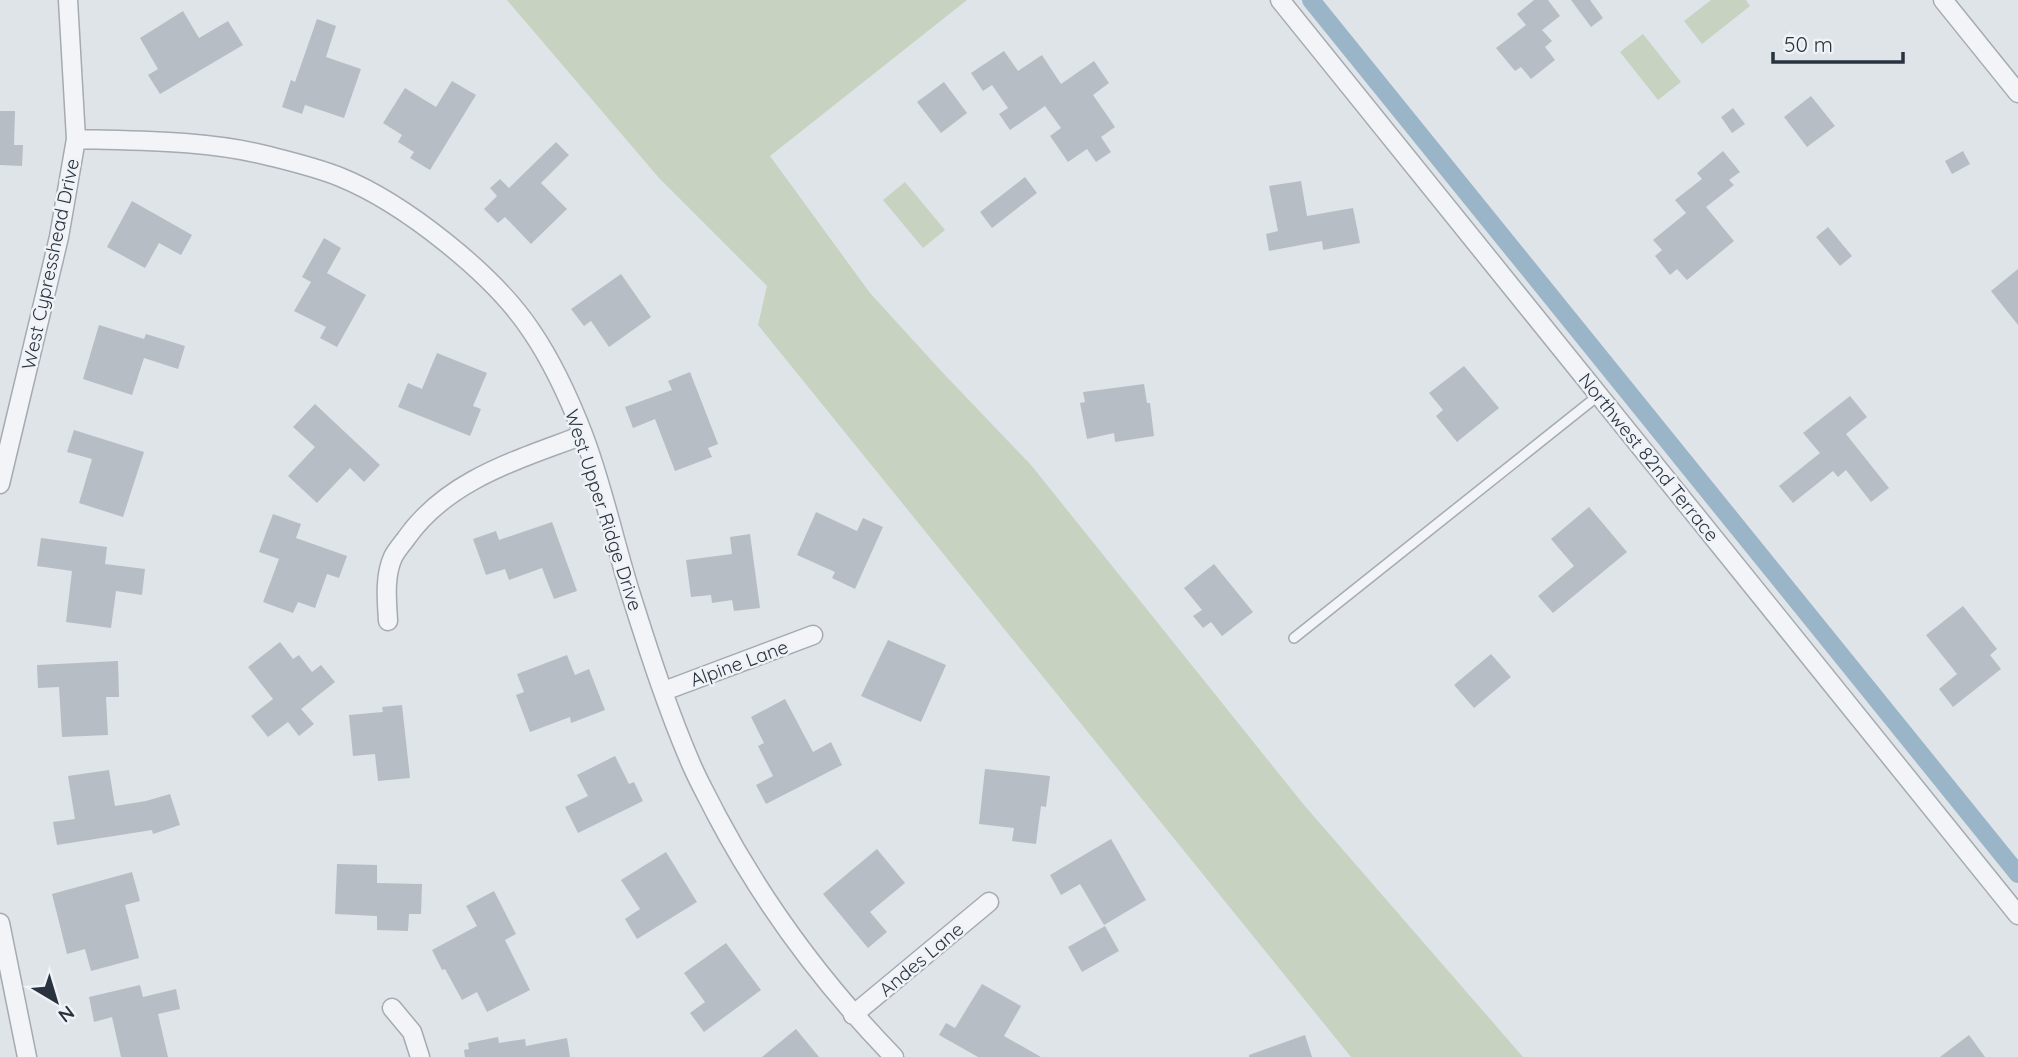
<svg xmlns="http://www.w3.org/2000/svg" width="2018" height="1057" font-family="Quicksand,sans-serif">
<style>
.green{fill:#c7d2c1}
.lines{fill:none;stroke-linecap:round;stroke-linejoin:round}
.canal{stroke:#9bb5c8;stroke-width:18}
.building{fill:#b7bdc5}
.lane-casing{stroke:#a5abb2;stroke-width:12}
.street-casing{stroke:#a5abb2;stroke-width:21}
.lane{stroke:#f2f4f7;stroke-width:9}
.street{stroke:#f2f4f7;stroke-width:18}
.labels{text-anchor:middle;stroke-width:5;stroke-linejoin:round;paint-order:stroke}
.street-label{font-size:19px;fill:#29333f;stroke:#eff2f6}
</style>
<rect width="100%" height="100%" fill="#dfe4e8"/>
<path class="green" d="M507,0H967L770,156L870,293L943,373L1031,465L1304,805L1523,1057H1351L758,325L767,286L659,178Z
M1711,0H1746L1750,6L1702,44L1684,21Z
M1643,34L1681,82L1658,100L1620,52Z
M905,182L945,230L923,248L883,200Z"/>
<g class="lines">
<path class="canal" d="M1311,0L2018,874"/>
</g>
<path class="building" d="M1534,0H1548L1560,16L1542,30L1552,41L1545,47L1555,60L1531,79L1521,67L1515,71L1496,48L1526,25L1517,14Z
M1571,0H1590L1603,18L1591,27Z
M183,11L199,38L228,21L243,45L160,94L148,75L158,69L140,38Z
M317,19L336,26L326,57L361,69L344,118L305,105L302,114L282,107L291,80L295,82Z
M1004,51L1018,71L1042,55L1061,84L1094,61L1109,83L1093,95L1115,127L1101,137L1111,152L1096,162L1087,149L1068,162L1050,136L1061,128L1045,106L1010,130L999,114L1008,108L992,85L983,91L971,73Z
M452,81L476,95L430,170L410,158L414,152L398,142L402,135L383,123L405,88L436,107Z
M944,82L967,113L941,133L917,102Z
M1811,96L1835,126L1807,147L1784,117Z
M1733,108L1745,124L1732,133L1721,117Z
M0,111H15L14,145H23L22,166L0,165Z
M556,142L569,155L541,183L567,209L531,244L505,217L498,223L484,209L497,196L490,188L500,179L509,188Z
M1723,151L1740,172L1729,180L1734,185L1706,207L1734,241L1687,280L1677,269L1670,275L1655,256L1662,250L1653,240L1686,213L1675,200L1702,179L1697,173Z
M1963,151L1970,164L1952,174L1945,161Z
M1025,177L1037,193L992,228L980,212Z
M1301,181L1307,216L1353,208L1360,243L1323,250L1322,241L1269,251L1266,234L1278,231L1269,186Z
M132,201L192,235L181,255L159,243L145,268L107,247Z
M1828,227L1852,256L1840,266L1816,237Z
M324,238L341,248L327,273L366,295L337,347L320,338L326,327L294,311L311,282L302,277Z
M2018,269V325L1991,291Z
M621,274L651,317L609,347L591,321L584,326L571,309Z
M99,325L144,339L146,334L185,346L178,369L144,358L132,395L83,379Z
M437,353L487,373L473,406L481,409L470,436L398,407L408,383L422,389Z
M1464,366L1499,408L1457,442L1436,416L1443,410L1429,393Z
M690,372L718,444L708,448L712,457L675,471L655,419L633,428L625,407L672,390L668,381Z
M1144,384L1147,403H1150L1154,436L1115,442L1114,433L1087,439L1080,403L1085,402L1083,392Z
M1850,396L1867,417L1846,434L1889,488L1871,502L1846,470L1838,477L1833,471L1793,503L1779,486L1820,453L1803,433Z
M315,404L380,465L364,482L350,468L317,503L288,476L315,447L293,427Z
M74,430L144,452L123,517L79,503L92,459L67,452Z
M1589,507L1627,552L1553,613L1538,596L1574,566L1551,539Z
M816,512L857,531L863,518L883,527L855,589L832,578L835,572L797,555Z
M273,514L301,524L296,538L347,556L339,578L327,574L315,608L298,602L293,613L263,602L279,559L259,552Z
M552,522L577,591L554,599L542,568L509,580L505,569L486,575L473,539L496,531L499,540Z
M750,534L760,608L734,611L732,600L712,603L711,595L691,597L686,560L732,554L730,537Z
M41,538L107,547L105,564L145,569L142,595L116,591L111,628L66,622L72,571L37,566Z
M1214,564L1253,612L1222,636L1211,622L1203,628L1193,616L1202,610L1184,588Z
M1963,606L1997,649L1990,655L2001,669L1953,707L1939,689L1957,674L1926,635Z
M888,640L946,665L921,722L861,696Z
M280,642L293,659L299,655L312,672L321,665L335,682L301,709L314,724L299,736L288,722L268,737L251,716L273,699L248,667Z
M1491,654L1511,677L1474,708L1454,685Z
M567,655L575,675L589,669L605,710L571,723L570,717L530,732L516,695L524,692L517,674Z
M118,661L119,697H106L108,735L62,737L59,687L38,688L37,665Z
M785,699L813,752L831,742L842,765L766,804L756,785L773,776L758,746L764,743L751,717Z
M402,705L410,778L378,781L375,754L353,756L349,715L383,712L382,707Z
M615,756L629,784L634,782L643,801L578,833L565,807L588,796L577,775Z
M985,769L1050,776L1046,807L1041,806L1036,844L1012,841L1014,828L979,824Z
M109,770L115,806L146,801L170,794L180,825L153,834L152,830L57,845L53,822L75,819L68,776Z
M1111,839L1146,900L1104,925L1080,884L1061,895L1050,875Z
M877,849L905,883L870,912L887,932L868,948L823,894Z
M666,852L697,902L637,939L625,919L640,909L621,880Z
M337,864L377,865V883L422,884L421,914H409L408,931L377,930V916L335,914Z
M132,872L140,901L125,905L139,958L91,971L85,949L67,954L52,894Z
M494,891L516,934L505,940L530,990L487,1012L477,992L462,1000L445,969L442,970L432,950L477,926L466,906Z
M1105,926L1119,951L1082,972L1068,947Z
M726,943L761,990L704,1032L690,1013L705,1002L684,973Z
M982,984L1021,1006L1004,1036L1041,1057H978L939,1035L946,1023L955,1028Z
M140,985L143,997L176,989L180,1009L158,1014L168,1057H121L112,1017L94,1022L89,997Z
M796,1029L819,1057H762Z
M1305,1035L1312,1057H1249V1055Z
M1969,1035L1985,1057H1940Z
M498,1037L499,1043L525,1039L526,1046L567,1038L570,1057H465L464,1050L469,1049L468,1043Z"/>
<g class="lines">
<defs>
<path id="lane" d="M1294,638L1599,395"/>
<path id="street" d="M1280,0L2018,915
M1943,0L2018,93
M76,139C140,141 206,140 269,156C293,162 318,168 340,177C404,203 494,274 532,332C553,363 569,398 583,434C603,486 614,541 631,595C649,652 668,711 692,766C699,782 708,798 716,814C764,905 822,983 894,1057
M0,484L59,237L76,139L68,0
M388,621C387,601 384,577 393,557C396,551 401,545 405,540C447,479 518,460 583,435
M664,691L813,635
M0,923L27,1057
M392,1008L412,1032L420,1057
M853,1015L989,902"/>
</defs>
<use href="#lane" class="lane-casing"/>
<use href="#street" class="street-casing"/>
<use href="#lane" class="lane"/>
<use href="#street" class="street"/>
</g>
<g class="labels">
<g class="street-label">
<text transform="translate(50 264) rotate(-78)" y="7">West Cypresshead Drive</text>
<text transform="translate(1649 457) rotate(51)" y="7">Northwest 82nd Terrace</text>
<text transform="translate(604 510) rotate(72)" y="7">West Upper Ridge Drive</text>
<text transform="translate(739 663) rotate(-20)" y="7">Alpine Lane</text>
<text transform="translate(921 959) rotate(-40)" y="7">Andes Lane</text>
</g>
</g>
<g transform="translate(56 1001) rotate(142)" stroke="#eff2f6" stroke-width="5" paint-order="stroke">
<path d="M0-5L12 26L0 18L-12 26Z" fill="#29333f"/>
<text y="-10" font-size="19" font-weight="bold" text-anchor="middle" fill="#29333f">N</text>
</g>
<path d="M1773 52v10h130v-10" fill="none" stroke="#29333f" stroke-width="3.5"/>
<text x="1784" y="52" font-size="21" fill="#29333f" stroke="#eff2f6" stroke-width="5" paint-order="stroke">50 m</text>
</svg>
